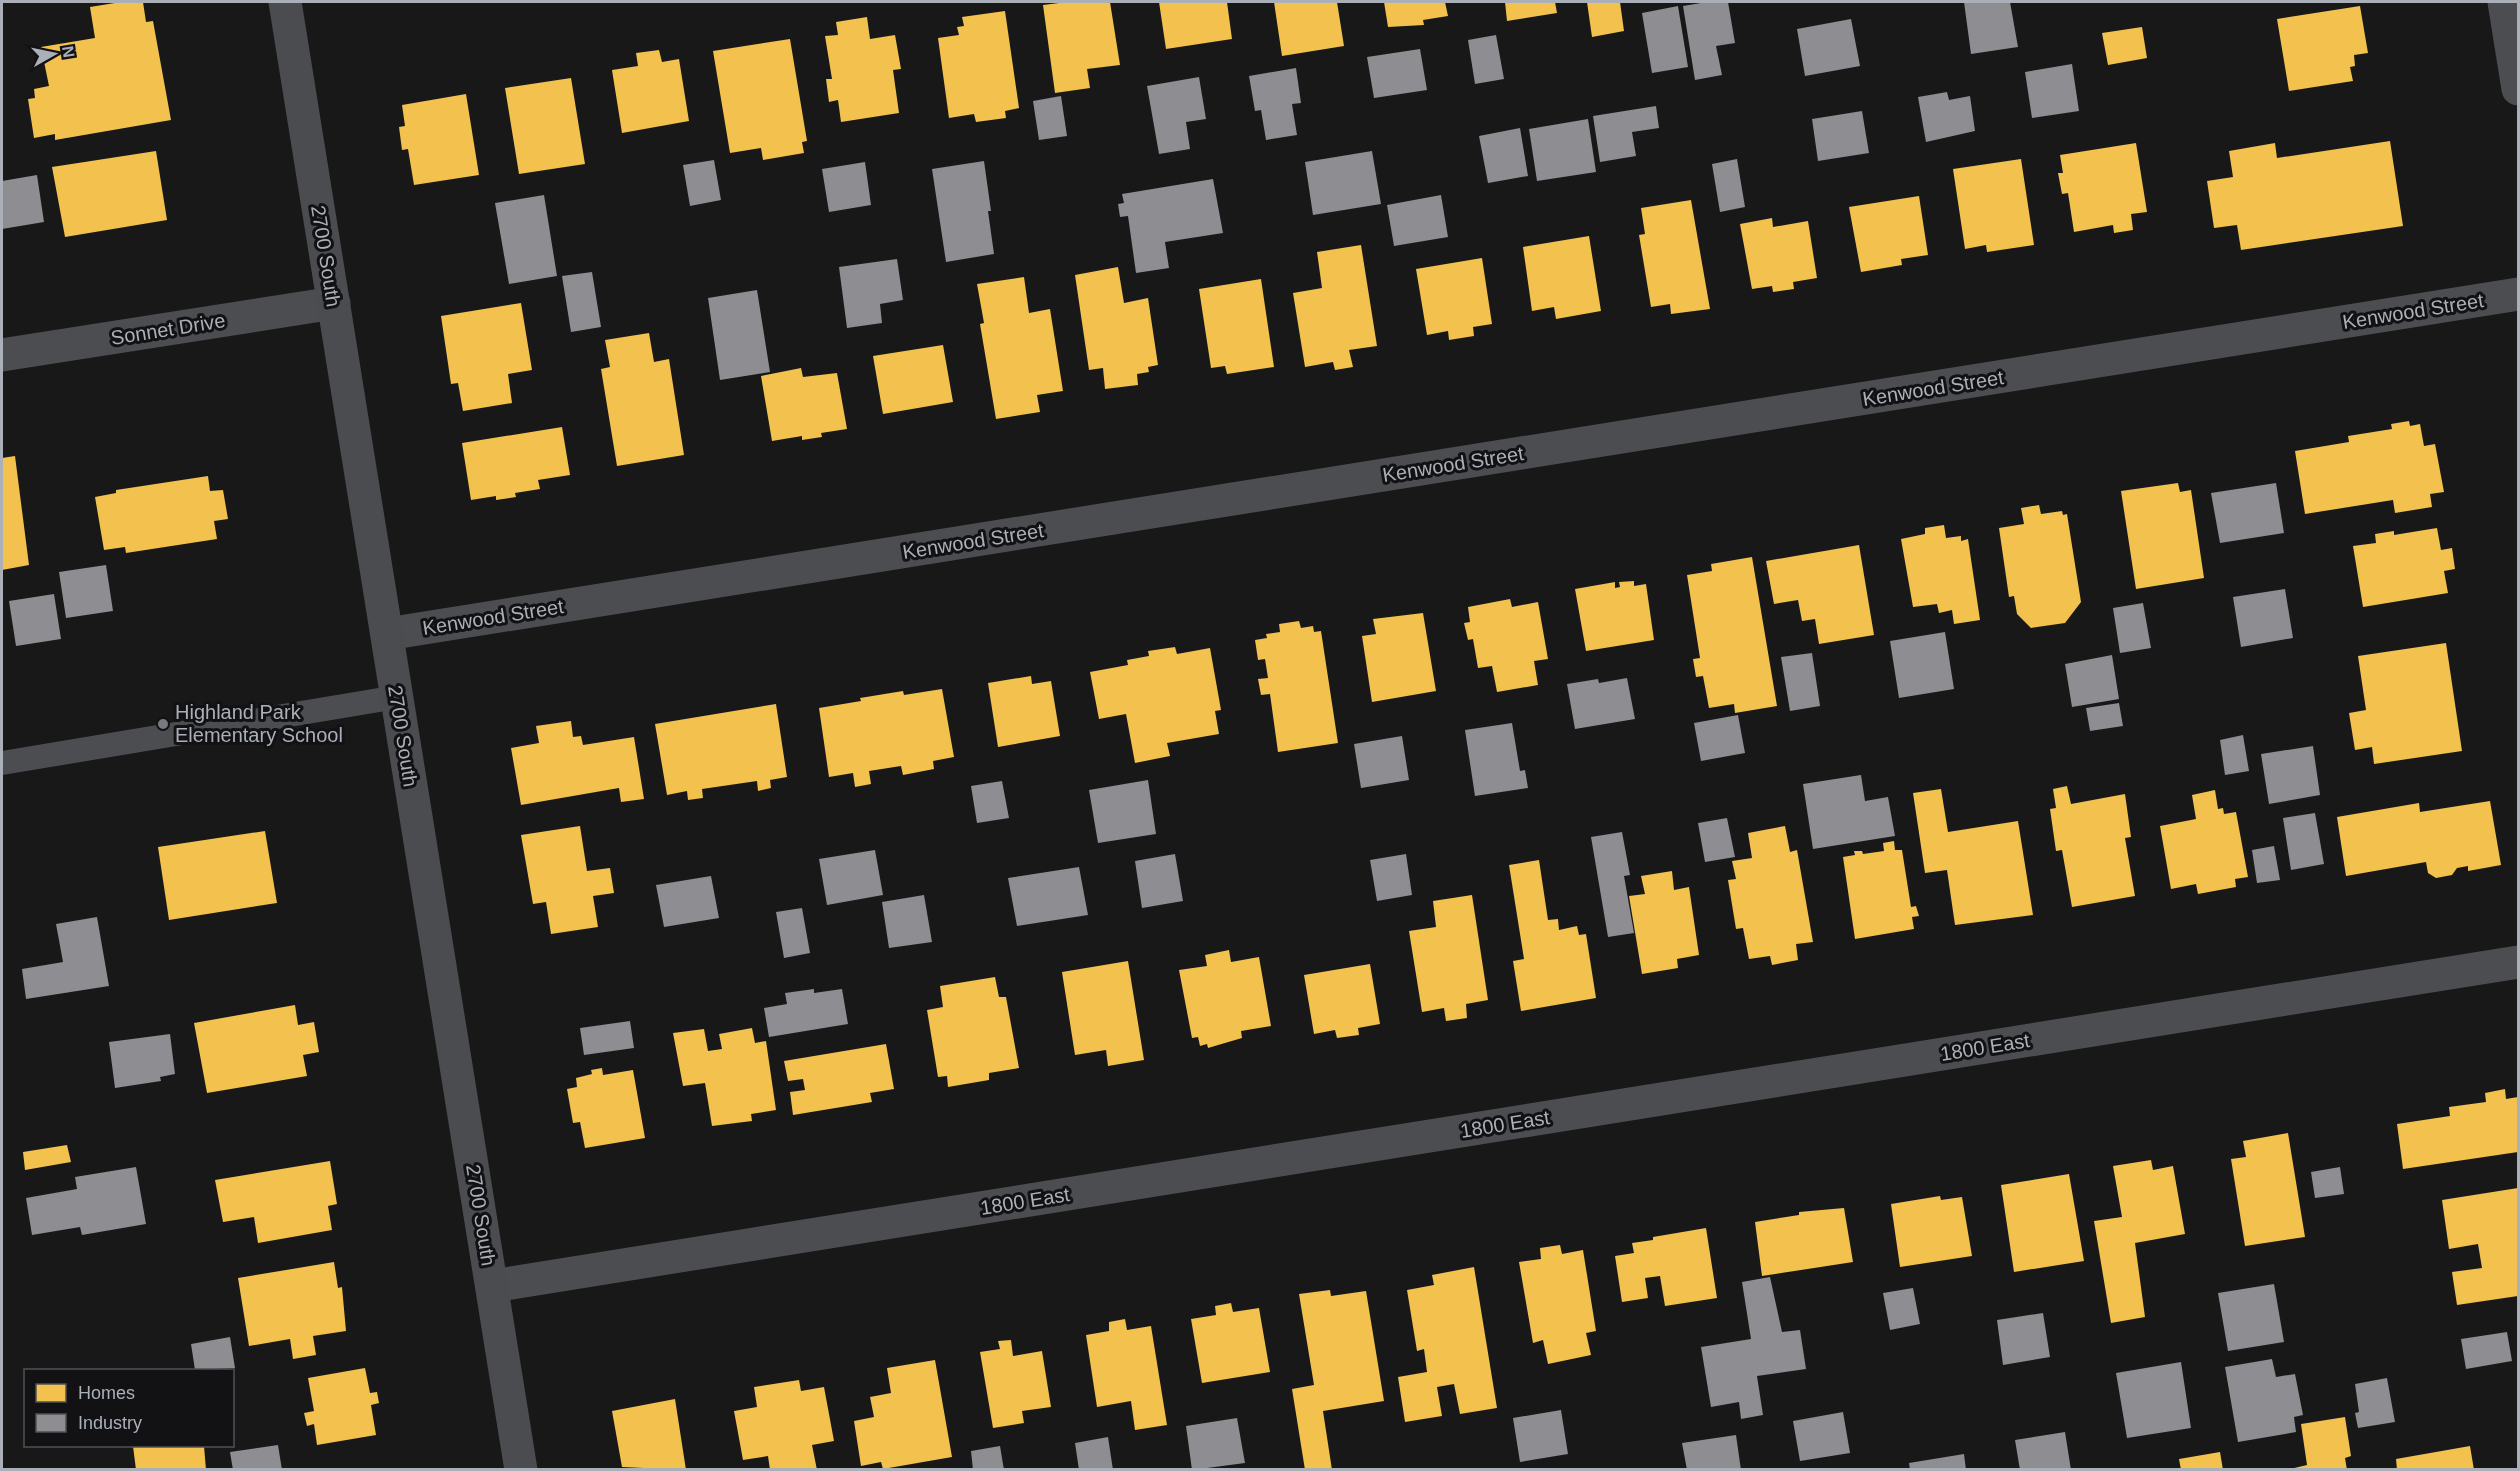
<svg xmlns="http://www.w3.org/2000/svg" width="2520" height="1471" font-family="Helvetica,sans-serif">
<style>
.homes{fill:#f2c14e}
.industry{fill:#8d8d92}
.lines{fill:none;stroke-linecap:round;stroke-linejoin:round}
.lane{stroke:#4c4d51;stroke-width:24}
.street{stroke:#4c4d51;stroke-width:33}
.secondary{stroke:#4b4c4f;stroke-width:33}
.poi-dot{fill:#777a80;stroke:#121214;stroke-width:2}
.labels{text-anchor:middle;stroke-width:6;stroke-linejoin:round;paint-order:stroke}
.street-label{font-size:20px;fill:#aaafb8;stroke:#121214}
.poi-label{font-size:20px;fill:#aaafb8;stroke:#121214;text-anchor:start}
</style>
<rect width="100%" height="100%" fill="#181818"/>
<path class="homes" d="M121,2H143L146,22L153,21L171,120L55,140V134L34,138L28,99L35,98L34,89L49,86L41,47L95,38L90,7Z
M1067,2H1110L1120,65L1087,69L1090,88L1055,93L1043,5Z
M1159,2H1227L1232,39L1166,49Z
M1274,2H1337L1344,46L1282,56Z
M1384,2H1445L1448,16L1423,20L1424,25L1388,27Z
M1505,2H1555L1557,13L1507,21Z
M1587,2H1620L1624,31L1592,37Z
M2360,6L2368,53L2354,55L2355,66L2350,67L2353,81L2289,91L2277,19Z
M1005,11L1019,108L1005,111L1006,118L976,122L974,114L949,118L938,38L959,35L957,27L964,26L962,17Z
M867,17L870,39L895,35L901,69L893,70L899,113L841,122L838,100L829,102L826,79H832L825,36L838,35L836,22Z
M2142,27L2147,58L2108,65L2102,33Z
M790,39L807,141L802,142L804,153L763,160L761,148L730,153L713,51Z
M659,50L662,62L679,59L689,121L622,133L612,70L638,66L636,53Z
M571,78L585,164L519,174L505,88Z
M466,94L479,175L414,185L408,149L402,150L399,127L405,126L402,105Z
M2390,141L2403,226L2241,250L2237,225L2214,228L2207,181L2233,177L2229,151L2275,143L2277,158Z
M2136,143L2147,212L2131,214L2133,230L2114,233L2113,225L2074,232L2068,193L2062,194L2058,173H2063L2060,155Z
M156,151L167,220L65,237L52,167Z
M2021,159L2034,245L1987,252L1986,245L1965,249L1953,169Z
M1919,196L1928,255L1901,259L1902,265L1861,272L1849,207Z
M1691,200L1710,309L1671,314L1670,304L1651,307L1639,235L1645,234L1641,208Z
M1772,218L1773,227L1808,221L1817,278L1793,282L1794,289L1773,292L1772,286L1752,289L1740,224Z
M1589,236L1601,311L1556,319L1554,307L1532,311L1523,247Z
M1361,245L1377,346L1349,350L1353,367L1335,370L1333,362L1305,367L1293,293L1322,288L1317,252Z
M1482,258L1492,324L1473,327L1474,336L1449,340L1448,331L1427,335L1416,269Z
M1118,267L1124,303L1148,298L1158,365L1148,367L1149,372L1137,374L1138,385L1105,389L1103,368L1089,370L1075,275Z
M1024,277L1029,313L1050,309L1063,391L1037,395L1040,412L996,419L980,324L984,323L977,284Z
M1261,279L1274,367L1227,374L1225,366L1211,368L1199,289Z
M521,303L532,370L508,374L512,403L463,411L458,383L451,384L441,316Z
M649,333L654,362L669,359L684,455L617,466L601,369L610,367L605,340Z
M943,345L953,402L883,414L873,356Z
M801,368L803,377L837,373L847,429L821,433L822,437L802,440V436L772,441L761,376Z
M2409,421L2410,426L2420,424L2424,446L2435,444L2444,492L2430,494L2432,507L2395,513L2393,500L2305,514L2295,451L2349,442L2348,436L2392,429L2391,424Z
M562,427L570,475L538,480L540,489L515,493L516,497L496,500V496L471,500L462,443Z
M15,456L29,565L2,570V458Z
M208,476L210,491L223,490L228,519L214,521L217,539L126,553L125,547L104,550L95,497L116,493V490Z
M2178,483L2180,492L2191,490L2204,578L2136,589L2121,491Z
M2039,505L2041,514L2062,511L2063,515L2067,514L2081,602L2065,623L2031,628L2017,614L2014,596L2009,597L1999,528L2024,524L2021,508Z
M1944,525L1946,538L1961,536V541L1968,539L1980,620L1954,624L1952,610L1939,613L1937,604L1913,607L1901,539L1925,534V528Z
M2437,528L2441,550L2452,548L2455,569L2444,571L2448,593L2363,607L2353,546L2376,543L2375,534L2394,531V535Z
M1859,545L1874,635L1819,644L1815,619L1802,621L1798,600L1774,604L1766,561Z
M1752,557L1777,706L1735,713L1734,704L1709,708L1703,676L1696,677L1693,659L1700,658L1687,575L1712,571L1711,564Z
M1634,581V586L1646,584L1654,640L1586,651L1575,589L1615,582V588L1620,587L1619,582Z
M1510,599L1512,607L1538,602L1548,659L1534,661L1538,685L1497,692L1492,666L1478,668L1473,639L1468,640L1464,623L1470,622L1468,607Z
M1423,613L1436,691L1372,702L1362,636L1376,634L1373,619Z
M1299,621L1301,628L1313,626L1314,632L1321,631L1338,743L1278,752L1270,694L1261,695L1258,679L1268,678L1265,659L1258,660L1255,640L1267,638L1266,634L1280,632L1279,624Z
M2446,643L2462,751L2374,764L2372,747L2355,750L2349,713L2366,710L2358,656Z
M1175,647L1177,654L1210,648L1221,710L1215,711L1219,734L1167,743L1170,756L1135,763L1126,714L1099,719L1090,672L1128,665L1127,660L1149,656L1148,651Z
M1031,676L1032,684L1051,681L1060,736L998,747L988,683Z
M942,689L954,757L933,761L934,769L903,775L901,766L869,771L871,784L855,787L853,773L829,777L819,708L861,701L860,698L903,691L904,695Z
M776,704L787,777L770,780L771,788L758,791L757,781L702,789L703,798L688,800L687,791L667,795L655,724Z
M571,721L573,737L581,736L583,745L634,737L644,799L621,802L619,788L521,805L511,748L539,743L536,726Z
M2067,786L2071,804L2125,794L2131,837L2125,838L2135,896L2072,907L2062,850L2056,851L2050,809L2056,808L2053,789Z
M1941,789L1948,832L2018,821L2033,915L1955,925L1947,870L1925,873L1913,793Z
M2215,790L2218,809L2223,808L2224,814L2236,812L2248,877L2235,879L2236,887L2198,894L2196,884L2171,889L2160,826L2196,819L2192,795Z
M2490,801L2501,865L2468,871V866L2457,868L2452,875L2436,878L2428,873L2426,862L2346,876L2337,817L2419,803L2420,812Z
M580,826L587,871L610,868L614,893L593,896L598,927L551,934L546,902L533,904L521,835Z
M1785,826L1790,852L1797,850L1813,942L1796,944L1798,960L1772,965L1770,956L1749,959L1743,928L1736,929L1728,880L1736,879L1732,861L1752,858L1748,833Z
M265,831L277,903L169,920L158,847Z
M1894,841L1895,850H1902L1911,907L1916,906L1919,916L1912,917L1914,929L1855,939L1843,857L1855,855L1854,851H1862L1863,854L1884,851L1883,843Z
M1539,860L1548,920L1558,919L1559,930L1577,926L1579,935L1586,934L1596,998L1521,1011L1513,961L1524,959L1509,865Z
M1672,871L1674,890L1689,887L1699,955L1677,959L1678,968L1642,974L1629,896L1645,894L1641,876Z
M1472,895L1488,1000L1466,1004L1467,1018L1446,1021L1444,1008L1422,1012L1409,931L1436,927L1433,901Z
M1229,950L1231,962L1259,957L1271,1026L1241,1031L1242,1038L1208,1048L1207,1044L1200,1046L1198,1037L1192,1038L1179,970L1207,966L1205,955Z
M1128,961L1144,1060L1108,1066L1106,1050L1075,1055L1062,972Z
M1370,964L1380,1024L1358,1028L1359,1035L1337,1038L1335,1030L1314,1034L1304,975Z
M995,977L999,997H1006L1019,1068L989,1073V1080L948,1087L947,1076L938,1077L927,1010L943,1007L940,986Z
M295,1005L298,1025L314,1022L319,1052L303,1055L307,1076L207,1093L194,1023Z
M752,1028L755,1043L766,1041L776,1110L751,1114L752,1121L712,1126L705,1083L683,1086L673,1033L704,1029L708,1051L722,1049L719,1034Z
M886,1044L894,1089L870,1093L872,1102L793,1115L790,1092L805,1090L803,1079L788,1081L784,1061Z
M602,1068L603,1075L633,1070L645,1138L585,1148L580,1122L573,1123L567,1089L577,1087L576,1078L592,1074L591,1070Z
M2505,1089L2506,1099L2518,1097V1152L2403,1169L2397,1124L2450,1116L2449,1107L2486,1102L2485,1093Z
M2288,1133L2305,1237L2245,1246L2231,1159L2246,1157L2243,1141Z
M67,1145L71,1162L25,1170L23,1152Z
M2151,1160L2153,1170L2173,1166L2185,1234L2135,1243L2145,1317L2111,1323L2094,1221L2122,1217L2113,1166Z
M330,1161L337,1204L328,1206L332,1230L258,1243L254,1217L223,1222L215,1180Z
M2069,1174L2084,1261L2014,1272L2001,1185Z
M2518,1188V1296L2457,1305L2452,1272L2482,1268L2478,1244L2449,1249L2442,1200Z
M1940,1196L1941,1200L1962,1197L1972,1256L1900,1267L1891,1204Z
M1844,1208L1853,1262L1762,1276L1755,1222L1799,1215V1212Z
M1706,1228L1717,1298L1665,1306L1660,1276L1645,1278L1648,1298L1622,1302L1615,1256L1634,1253L1632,1243L1653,1240V1237Z
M1560,1245L1562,1254L1583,1250L1596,1331L1586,1333L1591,1355L1548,1364L1543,1340L1533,1343L1519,1262L1541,1259L1540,1248Z
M334,1262L338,1288L342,1287L346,1331L313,1336L316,1355L293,1359L290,1339L249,1346L238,1278Z
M1474,1267L1497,1408L1460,1414L1454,1384L1437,1387L1442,1416L1405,1422L1398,1377L1427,1372L1424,1349L1417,1351L1407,1290L1434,1285L1432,1275Z
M1330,1290L1331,1296L1366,1291L1384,1401L1323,1411L1332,1470H1305L1292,1389L1314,1385L1299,1294Z
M1231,1303L1233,1312L1259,1308L1270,1372L1202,1383L1191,1319L1216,1315L1215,1306Z
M1125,1319L1127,1330L1151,1326L1167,1425L1135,1430L1131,1401L1097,1407L1086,1335L1109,1331V1322Z
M1011,1340L1013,1356L1042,1351L1051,1407L1022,1411L1024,1423L993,1428L980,1352L1000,1349L998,1341Z
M935,1360L952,1457L883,1469L881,1462L861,1466L854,1421L874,1417L870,1397L891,1393L887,1368Z
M365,1368L370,1393L377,1392L379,1403L371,1405L376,1435L317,1445L314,1424L307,1426L304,1413L314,1411L308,1378Z
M799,1380L801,1391L824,1387L834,1441L812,1445L817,1470H770L768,1456L743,1460L734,1411L757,1407L754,1387Z
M675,1399L686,1470L622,1467L612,1411Z
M2345,1417L2351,1456L2345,1458L2347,1470H2286L2307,1465L2301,1424Z
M133,1446H204L206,1470H136Z
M2470,1446L2474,1470H2397L2396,1459Z
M2220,1452L2223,1470H2181L2179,1459Z"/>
<path class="industry" d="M1707,2H1728L1735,43L1716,46L1722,75L1695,80L1683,6Z
M1964,2H2010L2018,47L1971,54Z
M1678,6L1688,67L1652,73L1642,13Z
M1851,19L1860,66L1805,76L1797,29Z
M1496,35L1504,79L1475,84L1468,40Z
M1420,49L1427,90L1374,98L1367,57Z
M2072,64L2079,111L2032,118L2025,72Z
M1296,68L1301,103L1292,104L1297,135L1266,140L1261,110L1255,111L1249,76Z
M1199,77L1206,119L1186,122L1190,149L1159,154L1147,86Z
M1947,92L1949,100L1970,96L1975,131L1926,142L1918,97Z
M1061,96L1067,136L1039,140L1033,101Z
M1656,106L1659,128L1632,132L1636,156L1600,162L1593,116Z
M1862,111L1869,153L1818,161L1812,119Z
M1588,119L1596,172L1537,181L1529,129Z
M1520,128L1528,176L1488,183L1479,136Z
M1372,151L1381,204L1313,215L1305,162Z
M1737,159L1745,207L1720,212L1712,164Z
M714,160L721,200L690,206L683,165Z
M984,161L991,211H988L994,254L946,262L932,169Z
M865,162L871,205L829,212L822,169Z
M37,175L44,222L2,229V181Z
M1213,179L1223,233L1165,242L1169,268L1136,273L1128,216L1120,217L1118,204L1124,203L1122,194Z
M544,195L557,276L509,284L495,203Z
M1441,195L1448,237L1394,246L1387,205Z
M897,259L903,300L880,304L882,323L847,328L839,267Z
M592,272L601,327L571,332L562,276Z
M757,290L770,372L720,380L708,298Z
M2276,483L2284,533L2220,543L2211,493Z
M106,565L113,611L66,618L59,572Z
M2285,589L2293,638L2241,647L2233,597Z
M54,594L61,639L16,646L9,601Z
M2143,603L2151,648L2120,653L2113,608Z
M1945,632L1954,689L1899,698L1890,641Z
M1812,653L1820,706L1790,711L1781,657Z
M2112,655L2119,699L2072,707L2065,664Z
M1627,678L1635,719L1575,729L1567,684L1598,679L1599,683Z
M2119,703L2123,726L2090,731L2086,708Z
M1738,715L1745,753L1701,761L1694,723Z
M1512,723L1520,771L1525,770L1528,788L1475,796L1465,730Z
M2243,735L2249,771L2225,775L2220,740Z
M1402,736L1409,780L1361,788L1354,744Z
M2313,746L2320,795L2269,804L2261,754Z
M1861,775L1865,801L1888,797L1895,836L1813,849L1803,784Z
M1148,780L1156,834L1098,843L1089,790Z
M1002,781L1009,818L977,823L971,786Z
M2315,813L2324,864L2291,870L2283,818Z
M1727,818L1735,857L1705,862L1698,823Z
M1622,832L1630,875L1624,876L1634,933L1608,937L1591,837Z
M2274,846L2280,880L2257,883L2252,850Z
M875,850L883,895L827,905L819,859Z
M1175,854L1183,901L1142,908L1135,861Z
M1406,854L1412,895L1377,901L1370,860Z
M1079,867L1088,915L1017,926L1008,878Z
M711,876L719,918L664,927L656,885Z
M924,895L932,942L889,948L882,902Z
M802,908L810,953L784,958L776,912Z
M97,917L109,986L26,999L22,969L63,962L56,924Z
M814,989V993L842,989L848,1024L769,1037L764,1008L787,1004L785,993Z
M630,1021L634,1048L584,1055L580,1028Z
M170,1034L175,1074L160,1077L161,1081L115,1088L109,1042Z
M136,1167L146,1224L82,1235L80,1227L32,1235L26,1198L77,1189L75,1177Z
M2340,1167L2344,1194L2315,1198L2311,1172Z
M1770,1277L1782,1332L1800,1330L1806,1369L1757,1376L1763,1415L1741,1419L1739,1402L1711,1407L1701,1347L1751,1339L1742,1282Z
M2274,1284L2284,1342L2228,1351L2218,1293Z
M1913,1288L1920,1324L1890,1330L1883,1293Z
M2043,1313L2050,1357L2003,1365L1997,1320Z
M2507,1332L2512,1361L2466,1369L2461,1339Z
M230,1337L235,1368L195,1370L191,1344Z
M2272,1359L2276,1377L2295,1374L2303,1415L2294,1417L2296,1432L2238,1442L2225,1367Z
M2181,1362L2191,1428L2127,1438L2116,1373Z
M2387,1378L2395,1422L2358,1428L2355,1413L2359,1412L2355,1384Z
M1561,1410L1568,1454L1520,1462L1513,1418Z
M1843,1412L1850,1453L1800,1461L1793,1421Z
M1237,1418L1245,1463L1192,1470L1186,1426Z
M2065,1432L2071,1470H2020L2015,1440Z
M1736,1435L1741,1470H1687L1682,1443Z
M1108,1437L1113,1470H1079L1075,1443Z
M278,1445L282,1470H233L230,1452Z
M1000,1446L1004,1470H973L971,1451Z
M1964,1454L1966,1470H1910L1909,1463Z"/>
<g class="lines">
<path class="lane" d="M2,763L397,697"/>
<path class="street" d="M2504,2L2518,89
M2,355L334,303
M387,634L2518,294
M492,1286L2518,962"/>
<path class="secondary" d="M285,2L521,1470"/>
</g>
<circle class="poi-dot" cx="163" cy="724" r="6"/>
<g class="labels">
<g class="street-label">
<text transform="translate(326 256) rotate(81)" y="7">2700 South</text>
<text transform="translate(2413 311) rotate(-9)" y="7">Kenwood Street</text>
<text transform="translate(168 329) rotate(-9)" y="7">Sonnet Drive</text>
<text transform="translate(1933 388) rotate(-9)" y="7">Kenwood Street</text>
<text transform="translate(1453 464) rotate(-9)" y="7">Kenwood Street</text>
<text transform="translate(973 541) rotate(-9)" y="7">Kenwood Street</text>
<text transform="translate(493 617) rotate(-9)" y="7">Kenwood Street</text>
<text transform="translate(403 736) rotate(81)" y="7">2700 South</text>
<text transform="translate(1985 1047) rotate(-9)" y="7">1800 East</text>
<text transform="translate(1505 1124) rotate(-9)" y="7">1800 East</text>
<text transform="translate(1025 1201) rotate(-9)" y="7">1800 East</text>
<text transform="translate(481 1215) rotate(81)" y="7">2700 South</text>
</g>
<g class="poi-label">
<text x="175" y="719">Highland Park<tspan x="175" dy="23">Elementary School</tspan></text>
</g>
</g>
<rect width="2520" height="1471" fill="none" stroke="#aaafb8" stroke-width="6"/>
<rect x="24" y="1369" width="210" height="78" fill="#121214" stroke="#4f5156" stroke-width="1.5"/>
<rect x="36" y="1384" width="30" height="18" fill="#f2c14e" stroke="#4f5156" stroke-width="1.5"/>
<text x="78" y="1399" font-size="18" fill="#aaafb8">Homes</text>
<rect x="36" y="1414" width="30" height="18" fill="#8d8d92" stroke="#4f5156" stroke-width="1.5"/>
<text x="78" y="1429" font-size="18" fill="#aaafb8">Industry</text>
<g transform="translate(54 54) rotate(81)" stroke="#121214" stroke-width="4.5" paint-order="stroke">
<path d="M0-4.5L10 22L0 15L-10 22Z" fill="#aaafb8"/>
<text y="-9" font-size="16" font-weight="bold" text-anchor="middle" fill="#aaafb8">N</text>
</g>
</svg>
